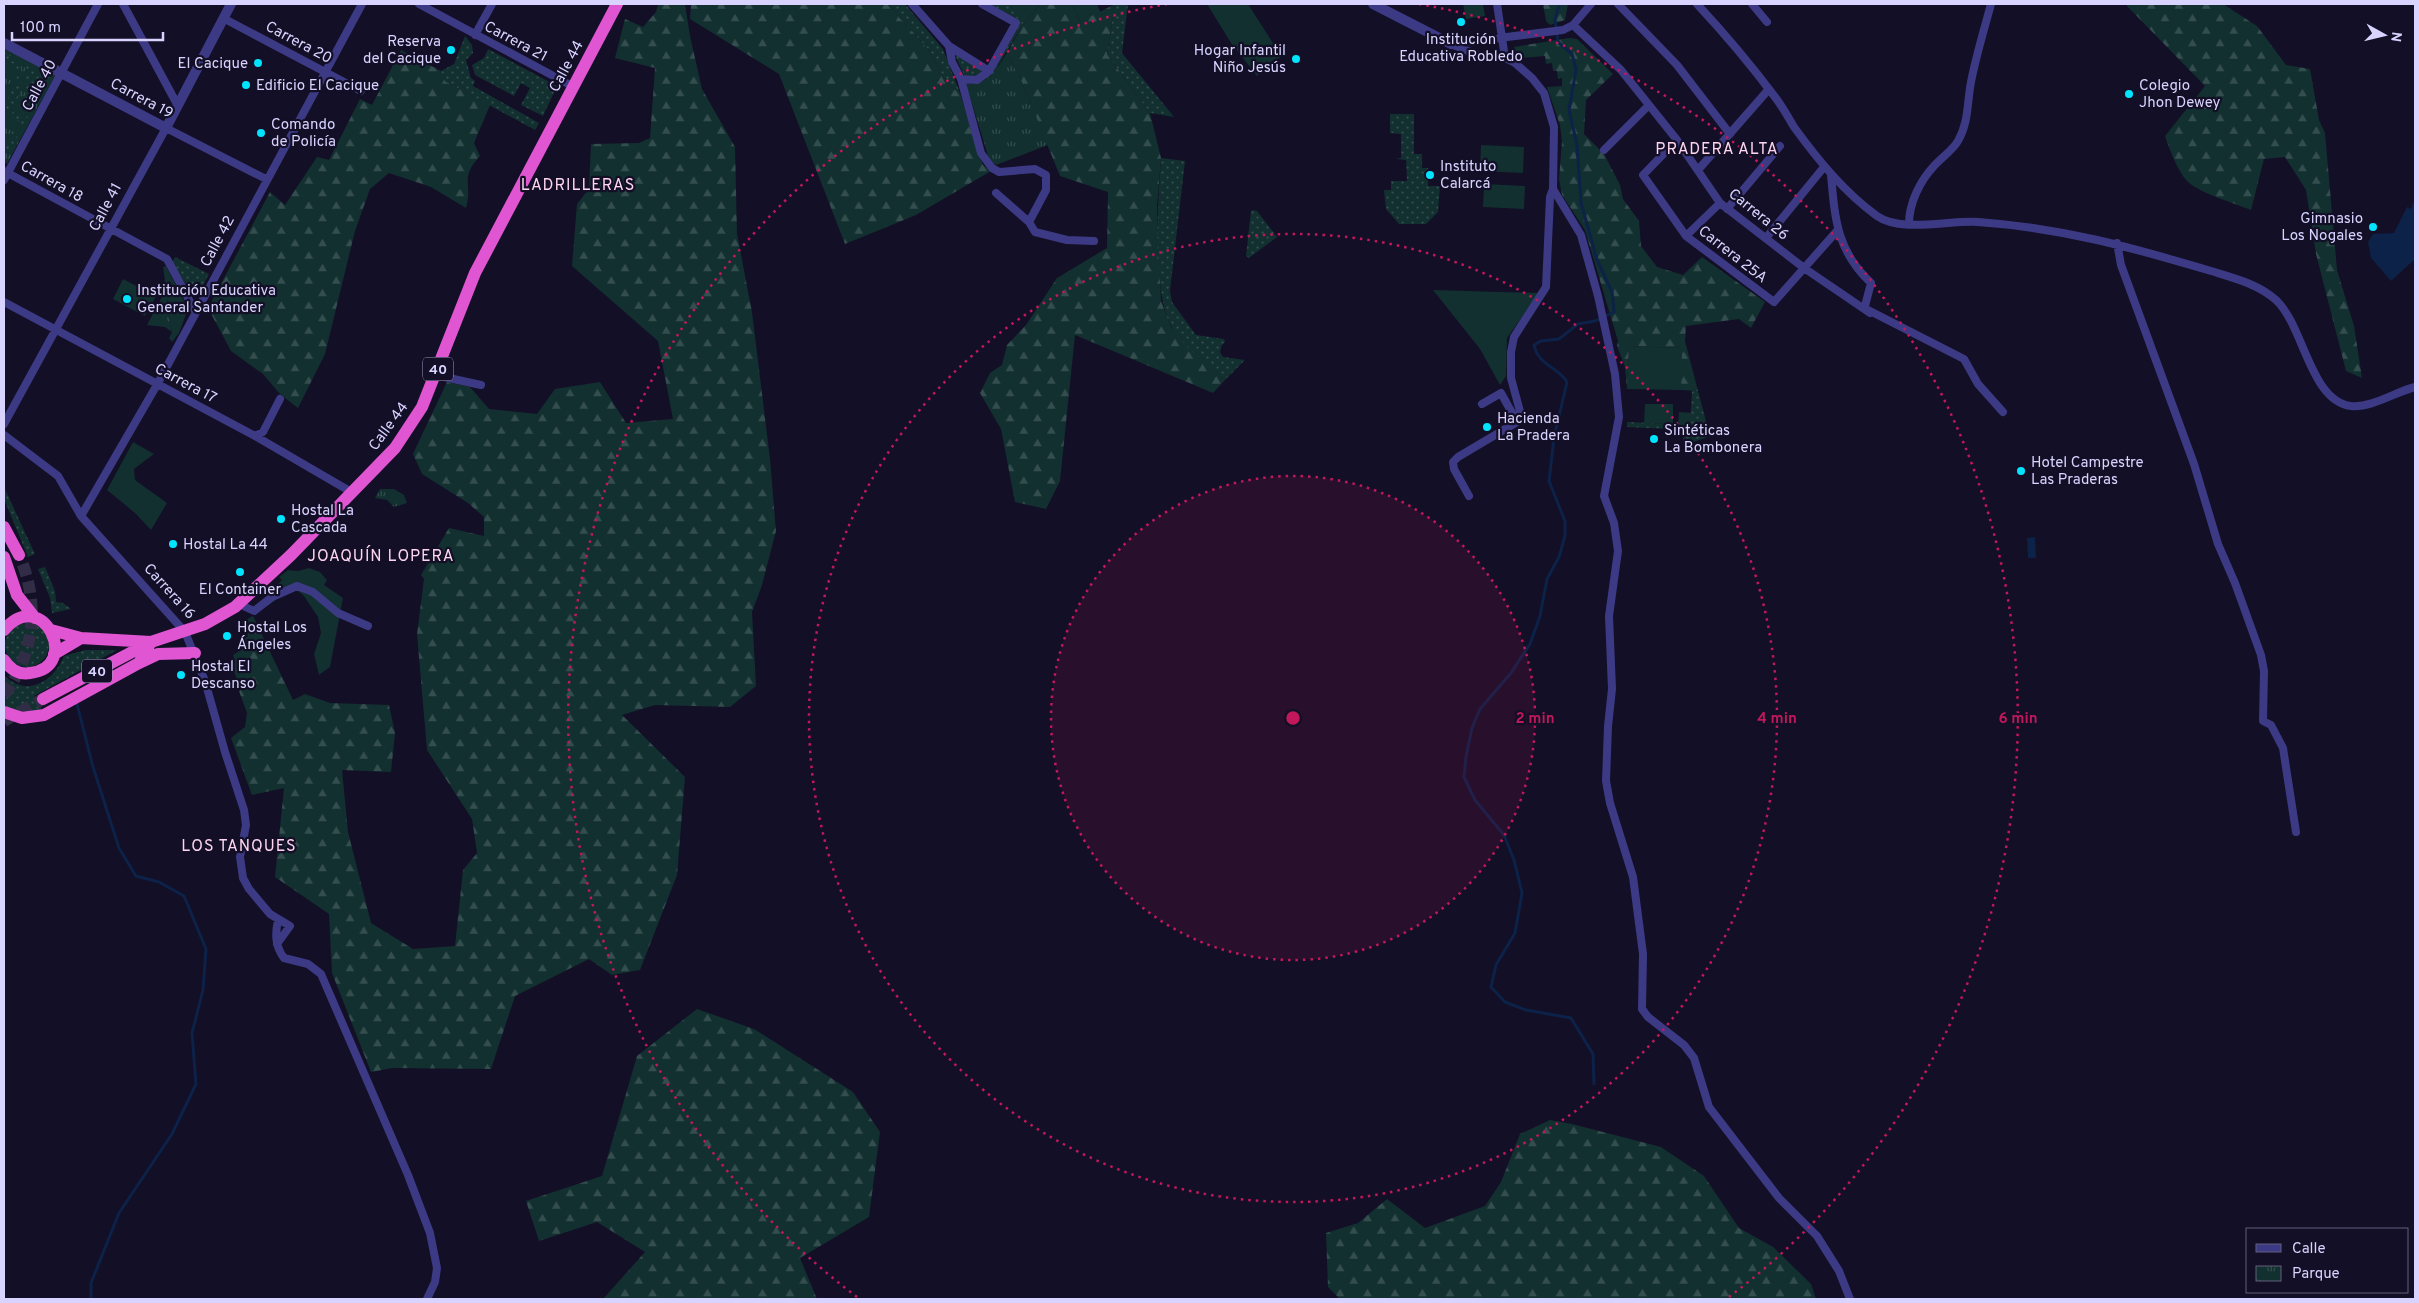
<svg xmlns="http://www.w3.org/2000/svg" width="2419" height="1303" font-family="Overpass,sans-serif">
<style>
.grass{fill:#12302f}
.forest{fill:url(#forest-firs)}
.park{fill:url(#park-tufts)}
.garden{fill:url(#garden-dots)}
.water{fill:#0c2248}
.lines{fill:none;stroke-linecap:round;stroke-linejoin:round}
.stream{stroke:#0c2248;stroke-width:3}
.trunk-tunnel{stroke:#312d47;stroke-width:12;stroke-dasharray:12 6;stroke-linecap:butt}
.minor{stroke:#3d3a85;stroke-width:8}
.tertiary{stroke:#3d3a85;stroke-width:10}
.trunk{stroke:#e055d1;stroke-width:12}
.ring{fill:none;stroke:#c2185b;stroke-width:2.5;stroke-dasharray:2.5 5}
.poi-dot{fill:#00e5ff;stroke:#130f26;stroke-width:2}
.labels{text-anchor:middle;stroke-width:4.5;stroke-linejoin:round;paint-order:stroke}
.shield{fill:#130f26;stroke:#9e99be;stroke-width:1}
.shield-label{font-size:14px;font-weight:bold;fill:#d9d4ff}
.poi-label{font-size:15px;fill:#d9d4ff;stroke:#130f26;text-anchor:start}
.street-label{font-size:15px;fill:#d9d4ff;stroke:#130f26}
.neighbourhood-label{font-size:16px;letter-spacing:1px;fill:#ffd6f0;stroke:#130f26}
.centre{fill:#c2185b;stroke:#130f26;stroke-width:2.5}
.ring-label{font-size:15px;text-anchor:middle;font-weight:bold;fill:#c2185b;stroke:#130f26;stroke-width:4.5;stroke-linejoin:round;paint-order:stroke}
</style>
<defs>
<pattern id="forest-firs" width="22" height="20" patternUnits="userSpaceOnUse" patternTransform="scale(1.25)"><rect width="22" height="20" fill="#12302f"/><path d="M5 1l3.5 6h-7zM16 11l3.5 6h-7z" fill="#344d4e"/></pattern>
<pattern id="park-tufts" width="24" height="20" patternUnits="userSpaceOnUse" patternTransform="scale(1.25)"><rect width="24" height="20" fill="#12302f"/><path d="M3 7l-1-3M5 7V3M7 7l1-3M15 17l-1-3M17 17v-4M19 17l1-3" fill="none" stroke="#344d4e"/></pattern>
<pattern id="garden-dots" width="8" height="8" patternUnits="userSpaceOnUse" patternTransform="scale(1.25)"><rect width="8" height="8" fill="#12302f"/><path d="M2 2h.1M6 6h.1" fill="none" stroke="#344d4e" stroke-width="1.8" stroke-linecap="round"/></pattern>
</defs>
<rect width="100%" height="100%" fill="#130f26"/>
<path class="grass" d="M1010,4H1041L1024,23L1020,22Z
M1072,4H1097L1101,13L1080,22Z
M1207,4H1248L1282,57L1272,61L1257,76L1231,43Z
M1463,4H1483L1485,16L1466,19Z
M1481,145L1524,147L1523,173L1480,171Z
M1484,184L1525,186L1524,209L1483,207Z
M166,266L188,309L179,333L172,342L169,338L172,332L163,267Z
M123,279L156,296L145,316L113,299Z
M1433,290L1539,293L1507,338L1506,376L1500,385L1480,349Z
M1629,346L1683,348L1681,390L1627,389Z
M1645,404H1673V424L1644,423Z
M133,442L154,454L134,469L135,480L167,503L151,530L135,513L107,490Z
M309,568L320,572L327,580L324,585L343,598L330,667L319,675L314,654L321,633L318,617L304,596L298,591H289L267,606L265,603L267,596L264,592L271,585L274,588L282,580L279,577L288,570L298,571Z"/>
<path class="forest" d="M658,4H685L690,36L702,89L735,147L737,234L752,312L770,459L776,531L762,585L752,612L756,686L730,707L655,705L622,715L685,777L677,875L640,970L612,975L589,959L515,996L491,1069L392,1068L371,1072L332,973L329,914L275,877L284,788L252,795L231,738L245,727L247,713L239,691L244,688L240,678L237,680L232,665L235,662L233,655L244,648L240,641L248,636L240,623L253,616L293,700L305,694L330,703L389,705L395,733L391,772L342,770L348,832L371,923L413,949L455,946L463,870L477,853L472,819L427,750L417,634L424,579L421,575L449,528L484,536V517L468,503L422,474L413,454L447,382L470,387L489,409L537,414L555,389L600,382L626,423L673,419L658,341L572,266L577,204L589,189L591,144L639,143L650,138L655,68L615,58L625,19L643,27L656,12Z
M691,4H887L929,50L948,85L960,93L979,155L983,165L991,171L916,215L845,244L779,74L690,19Z
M1041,4H1072L1080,22L1115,4L1107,54L1150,113L1161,158L1157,207L1161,301L1171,327L1190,348L1225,380L1213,393L1075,335L1060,481L1046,509L1015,502L1001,429L980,393L990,373L1002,365L1007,345L1026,325L1057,278L1107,248L1108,192L1060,176L1020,78L1007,53L1024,23Z
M1543,4H1568L1565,20L1550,25L1546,21Z
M2127,4H2223L2257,26L2286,65L2310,69L2319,120L2325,133L2337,270L2354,326L2362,378L2346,371L2316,254L2306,190L2285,157L2264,159L2251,210C2236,204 2197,192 2187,181C2177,170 2170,150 2165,136L2205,86L2127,6Z
M1569,38L1577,39L1613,74L1586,100L1584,134L1604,154L1620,185L1623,199L1639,221L1641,246L1657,267L1683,275L1702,257L1765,302L1751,328L1739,319L1686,326L1685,341L1698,391L1681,390L1682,348L1629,346L1627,389L1625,367L1617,346L1618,341L1585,230L1562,195L1559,179L1562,142L1560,125L1547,87L1562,86V78L1558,79L1557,71H1553L1552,63L1546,64L1545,56L1520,58L1514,51V47Z
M401,50L441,71L445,81L490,105L474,143L480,156C459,178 473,183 466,208L431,187L389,173L370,189L355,231L325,354L298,408L280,394L263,374L231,351L208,308L270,192L285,205L317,157L329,160L360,99L372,105Z
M697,1009L754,1029L853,1092L880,1132L869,1217L800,1258L817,1299H603L645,1252L597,1222L539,1241L526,1201L602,1176L637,1056Z
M1550,1120L1572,1124L1661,1147L1704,1176L1739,1228L1773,1247L1811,1284L1816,1299H1340L1328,1287L1326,1233L1358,1223L1387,1199L1425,1228L1485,1206L1501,1182L1520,1134Z"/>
<path class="park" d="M4,49L56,74L7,164L4,162Z
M1007,53L1020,78L1048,145L996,165L990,162L966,84C988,85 996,70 1007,53Z
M166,289L172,332L165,327L147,325Z
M1679,412L1692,413L1690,428L1678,427Z
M380,489H394L404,495L407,503L394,507L387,500L375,498Z"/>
<path class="garden" d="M887,4H905L943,49L960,93L948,85L929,50Z
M994,4H1010L1020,21L1024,23L993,74L982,82L992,73L1020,24L1019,21L993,6Z
M1115,4H1128L1122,53L1174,117L1150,113L1107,54Z
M465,36L472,45L473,53L466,60L471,78L475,81L473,86L539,123L535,130L445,81L441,71L454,64Z
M488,49L557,86L543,116L521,105L530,88L521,83L514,96L475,75L472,65L484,58Z
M4,53L20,61C23,86 23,97 4,116V108L19,72L14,70L16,65L4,60Z
M954,53L983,71L976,77L964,75Z
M25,64L50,77V82H39L36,88L25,93Z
M33,92L38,96L23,126L21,125L18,120L13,121L11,115L14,110L18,116L27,112L29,108L26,104L17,105L24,97Z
M1390,114H1414V154H1422V168H1428V186H1440L1438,212L1426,224H1399L1386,209L1384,190H1391V181H1407L1406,160L1396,159L1401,158V134L1390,133Z
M12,130L20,132L9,153L6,152L4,142L10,138Z
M1161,158L1185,161L1170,291L1172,302L1196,335L1224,339L1225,342L1222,345L1220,352L1223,357L1245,360L1225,380C1209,365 1181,345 1171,326C1152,290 1158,199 1161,158Z
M1253,210L1257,211L1277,237L1249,258L1246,256L1251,211Z
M175,257L209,274L198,295H192L172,262Z
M1692,391H1698L1710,436L1683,446V434L1679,433L1678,427L1690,428Z
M1627,422L1671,424V429L1627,427Z
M4,487L35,554L28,557L4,499Z
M45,567L55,591L56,602L63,603L71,609L52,613L50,598L38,569Z
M5 645a22 22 0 1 1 44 0a22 22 0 1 1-44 0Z
M85,650H117L34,696L42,709L25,713L4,708V675C26,698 54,682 64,656Z"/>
<path class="water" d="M2415,199V259L2391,281L2371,258L2368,242L2373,234L2394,233L2407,207L2411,209Z
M2035,537L2036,558H2028L2027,538Z"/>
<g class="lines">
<path class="stream" d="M1559,4L1555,20L1558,42L1572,54L1576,70L1569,110L1577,145L1581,203L1597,260L1612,292L1614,312L1595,321L1578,324L1559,339L1541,341L1534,345C1538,365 1558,367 1567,382L1554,438L1549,481L1565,521V536L1559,557L1547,579L1540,616L1530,644L1511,673L1480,709L1472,728L1466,757L1464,777L1475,800L1504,835L1514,860L1522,893L1515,933L1496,965L1491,987L1505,1002L1526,1010L1571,1018L1593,1054L1594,1084
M77,704L93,767L119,848L136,876L159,882L184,896L206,949L203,990L192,1033L196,1084L172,1134L119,1213L91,1283V1299"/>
<path class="trunk-tunnel" d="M4,695C35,654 40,602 19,555
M4,721L43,699"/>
<path class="minor" d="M123,4L178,106
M419,4L574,87
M912,4L949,46L989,71
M1497,4L1505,58
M1618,4L1677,65L1730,134
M1697,4C1724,33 1751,65 1775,97C1782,106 1788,117 1794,127C1818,160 1844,192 1877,216C1901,233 1949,220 1978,222C2063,228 2130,247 2211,271C2234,278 2258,284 2276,300C2304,326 2310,401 2351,406C2372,408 2395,392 2415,387
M1752,4L1767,22
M223,18L361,91
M1573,25L1621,70L1677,140L1720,203L1804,268L1870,313
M475,35L492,4
M1451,44L1478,55L1505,58L1515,63L1532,78L1544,93L1554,127L1553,189L1581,235L1598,296L1615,374L1619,417L1604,496L1614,523L1618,551L1609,616L1612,689L1608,726L1606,781L1610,803L1633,877L1643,954L1642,1009L1648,1017L1684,1045L1694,1058L1709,1107L1779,1198L1817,1236L1839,1271L1850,1299
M1451,44L1563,30L1573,25L1591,4
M949,46L952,62L961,79L977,80L989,71L1016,23L982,4
M961,79L981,153L992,168L999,172L1035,169L1046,175V190L1029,222L1035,232L1067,240L1094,241
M1677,140L1643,175L1686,236L1774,302L1837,231
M1604,150L1649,105
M1698,170L1769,89
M4,171L167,259L195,311
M1831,175C1835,220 1837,251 1871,283L1865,306L1866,309L1964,359L1978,384L2003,412
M4,180L98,4
M996,193L1029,222
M1727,209L1780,146
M1909,224C1909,203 1920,181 1934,166C1942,157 1952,151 1958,141C1969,122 1967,102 1971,82C1976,56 1984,30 1991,4
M1686,236L1720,203
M1766,238L1824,167
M2117,243L2121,265L2194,464L2218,544L2235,583L2261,655L2264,671L2263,721L2271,725L2283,748L2296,832
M4,302L255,436L353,493
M435,375L481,385
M1482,404L1501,393L1517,422
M4,424L166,128L266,179
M4,435L58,476L81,516L185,632L205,681L225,752L244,810L246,825L240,857L243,878L249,889L270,914L290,926L277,944
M255,436L263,432L280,399
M1469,496L1454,469L1453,462L1458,457L1517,422L1521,415L1511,378V352L1514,337L1546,287L1550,197L1553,189
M81,516L158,383L362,4
M239,604L254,611L272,597L297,586L313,592L338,613L368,626
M278,920C275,934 275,946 284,958L308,964L321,974L408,1175L430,1233L437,1268L435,1282L427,1299"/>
<path class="tertiary" d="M1373,4L1451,44
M4,43L166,128L231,4"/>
<path class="trunk" d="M4,527L19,555
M4,557L17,595L35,618
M4,630C43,584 82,668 30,673C19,675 10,669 4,660
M51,630L81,638L151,642
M54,654L81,638
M139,663L158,654L195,653
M43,699L151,642L205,624L235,607L291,555L395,448L422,407L475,273L617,4
M4,712L22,718L44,715L139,663L151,642"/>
</g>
<circle cx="1293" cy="718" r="242" fill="#c2185b" fill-opacity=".12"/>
<g class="ring">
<circle cx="1293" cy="718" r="242"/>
<circle cx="1293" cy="718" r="484"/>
<path d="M857 1297A725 725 0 0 1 1167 4M1419 4A725 725 0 0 1 1729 1297"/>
</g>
<g class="poi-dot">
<circle cx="1461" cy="22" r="5"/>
<circle cx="451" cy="50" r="5"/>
<circle cx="1296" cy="59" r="5"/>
<circle cx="258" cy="63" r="5"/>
<circle cx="246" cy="85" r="5"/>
<circle cx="2129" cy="94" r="5"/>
<circle cx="261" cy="133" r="5"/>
<circle cx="1430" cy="175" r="5"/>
<circle cx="2373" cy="227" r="5"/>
<circle cx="127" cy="299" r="5"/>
<circle cx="1487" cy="427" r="5"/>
<circle cx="1654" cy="439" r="5"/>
<circle cx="2021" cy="471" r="5"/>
<circle cx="281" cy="519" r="5"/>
<circle cx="173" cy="544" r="5"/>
<circle cx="240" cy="572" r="5"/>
<circle cx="227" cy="636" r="5"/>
<circle cx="181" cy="675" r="5"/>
</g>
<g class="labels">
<g class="shield">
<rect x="423" y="357.5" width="30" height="23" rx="4"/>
<rect x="82" y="659.5" width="30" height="23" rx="4"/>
</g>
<g class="shield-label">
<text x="438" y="374">40</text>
<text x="97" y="676">40</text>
</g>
<g class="poi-label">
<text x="1461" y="44" text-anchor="middle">Institución<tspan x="1461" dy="17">Educativa Robledo</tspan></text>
<text x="441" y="46" text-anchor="end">Reserva<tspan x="441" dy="17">del Cacique</tspan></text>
<text x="1286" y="55" text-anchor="end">Hogar Infantil<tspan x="1286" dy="17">Niño Jesús</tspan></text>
<text x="248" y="68" text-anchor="end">El Cacique</text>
<text x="256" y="90">Edificio El Cacique</text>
<text x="2139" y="90">Colegio<tspan x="2139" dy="17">Jhon Dewey</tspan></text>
<text x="271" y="129">Comando<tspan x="271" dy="17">de Policía</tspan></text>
<text x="1440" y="171">Instituto<tspan x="1440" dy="17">Calarcá</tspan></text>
<text x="2363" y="223" text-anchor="end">Gimnasio<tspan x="2363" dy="17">Los Nogales</tspan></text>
<text x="137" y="295">Institución Educativa<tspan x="137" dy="17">General Santander</tspan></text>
<text x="1497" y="423">Hacienda<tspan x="1497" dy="17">La Pradera</tspan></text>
<text x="1664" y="435">Sintéticas<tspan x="1664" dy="17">La Bombonera</tspan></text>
<text x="2031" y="467">Hotel Campestre<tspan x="2031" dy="17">Las Praderas</tspan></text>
<text x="291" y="515">Hostal La<tspan x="291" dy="17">Cascada</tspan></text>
<text x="183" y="549">Hostal La 44</text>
<text x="240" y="594" text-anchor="middle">El Container</text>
<text x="237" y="632">Hostal Los<tspan x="237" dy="17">Ángeles</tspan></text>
<text x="191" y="671">Hostal El<tspan x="191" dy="17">Descanso</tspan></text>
</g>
<g class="street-label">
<text transform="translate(516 41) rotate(28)" y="5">Carrera 21</text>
<text transform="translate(299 42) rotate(28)" y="5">Carrera 20</text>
<text transform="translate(566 66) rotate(-62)" y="5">Calle 44</text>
<text transform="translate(39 85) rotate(-62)" y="5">Calle 40</text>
<text transform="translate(142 98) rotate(28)" y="5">Carrera 19</text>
<text transform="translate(52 181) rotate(29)" y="5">Carrera 18</text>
<text transform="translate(105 207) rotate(-62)" y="5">Calle 41</text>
<text transform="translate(1759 214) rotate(39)" y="5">Carrera 26</text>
<text transform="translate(217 241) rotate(-62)" y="5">Calle 42</text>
<text transform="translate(1733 254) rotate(38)" y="5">Carrera 25A</text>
<text transform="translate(186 383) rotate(28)" y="5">Carrera 17</text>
<text transform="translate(388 426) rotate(-54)" y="5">Calle 44</text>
<text transform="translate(170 591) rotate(48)" y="5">Carrera 16</text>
</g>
<g class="neighbourhood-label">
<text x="1717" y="154">PRADERA ALTA</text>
<text x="578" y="190">LADRILLERAS</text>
<text x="381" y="561">JOAQUÍN LOPERA</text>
<text x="239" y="851">LOS TANQUES</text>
</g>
</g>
<circle cx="1293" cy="718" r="8" class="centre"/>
<g class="ring-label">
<text x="1535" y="723">2 min</text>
<text x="1777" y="723">4 min</text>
<text x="2018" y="723">6 min</text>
</g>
<rect width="2419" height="1303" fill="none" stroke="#d9d4ff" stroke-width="10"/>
<rect x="2246" y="1228" width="162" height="65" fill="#130f26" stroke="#625e7d"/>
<rect x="2256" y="1244" width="25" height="8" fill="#3d3a85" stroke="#625e7d"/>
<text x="2292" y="1253" font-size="15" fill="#d9d4ff">Calle</text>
<rect x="2256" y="1266" width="25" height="15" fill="url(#park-tufts)" stroke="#625e7d"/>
<text x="2292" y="1278" font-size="15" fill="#d9d4ff">Parque</text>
<g transform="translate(2384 35) rotate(98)" stroke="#130f26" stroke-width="4" paint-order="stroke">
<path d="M0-4L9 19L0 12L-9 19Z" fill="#d9d4ff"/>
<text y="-8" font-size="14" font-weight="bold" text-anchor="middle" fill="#d9d4ff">N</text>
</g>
<path d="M12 32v8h151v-8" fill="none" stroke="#d9d4ff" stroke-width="2.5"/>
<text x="20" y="32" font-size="15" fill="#d9d4ff" stroke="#130f26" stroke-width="4" paint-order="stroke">100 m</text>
</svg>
